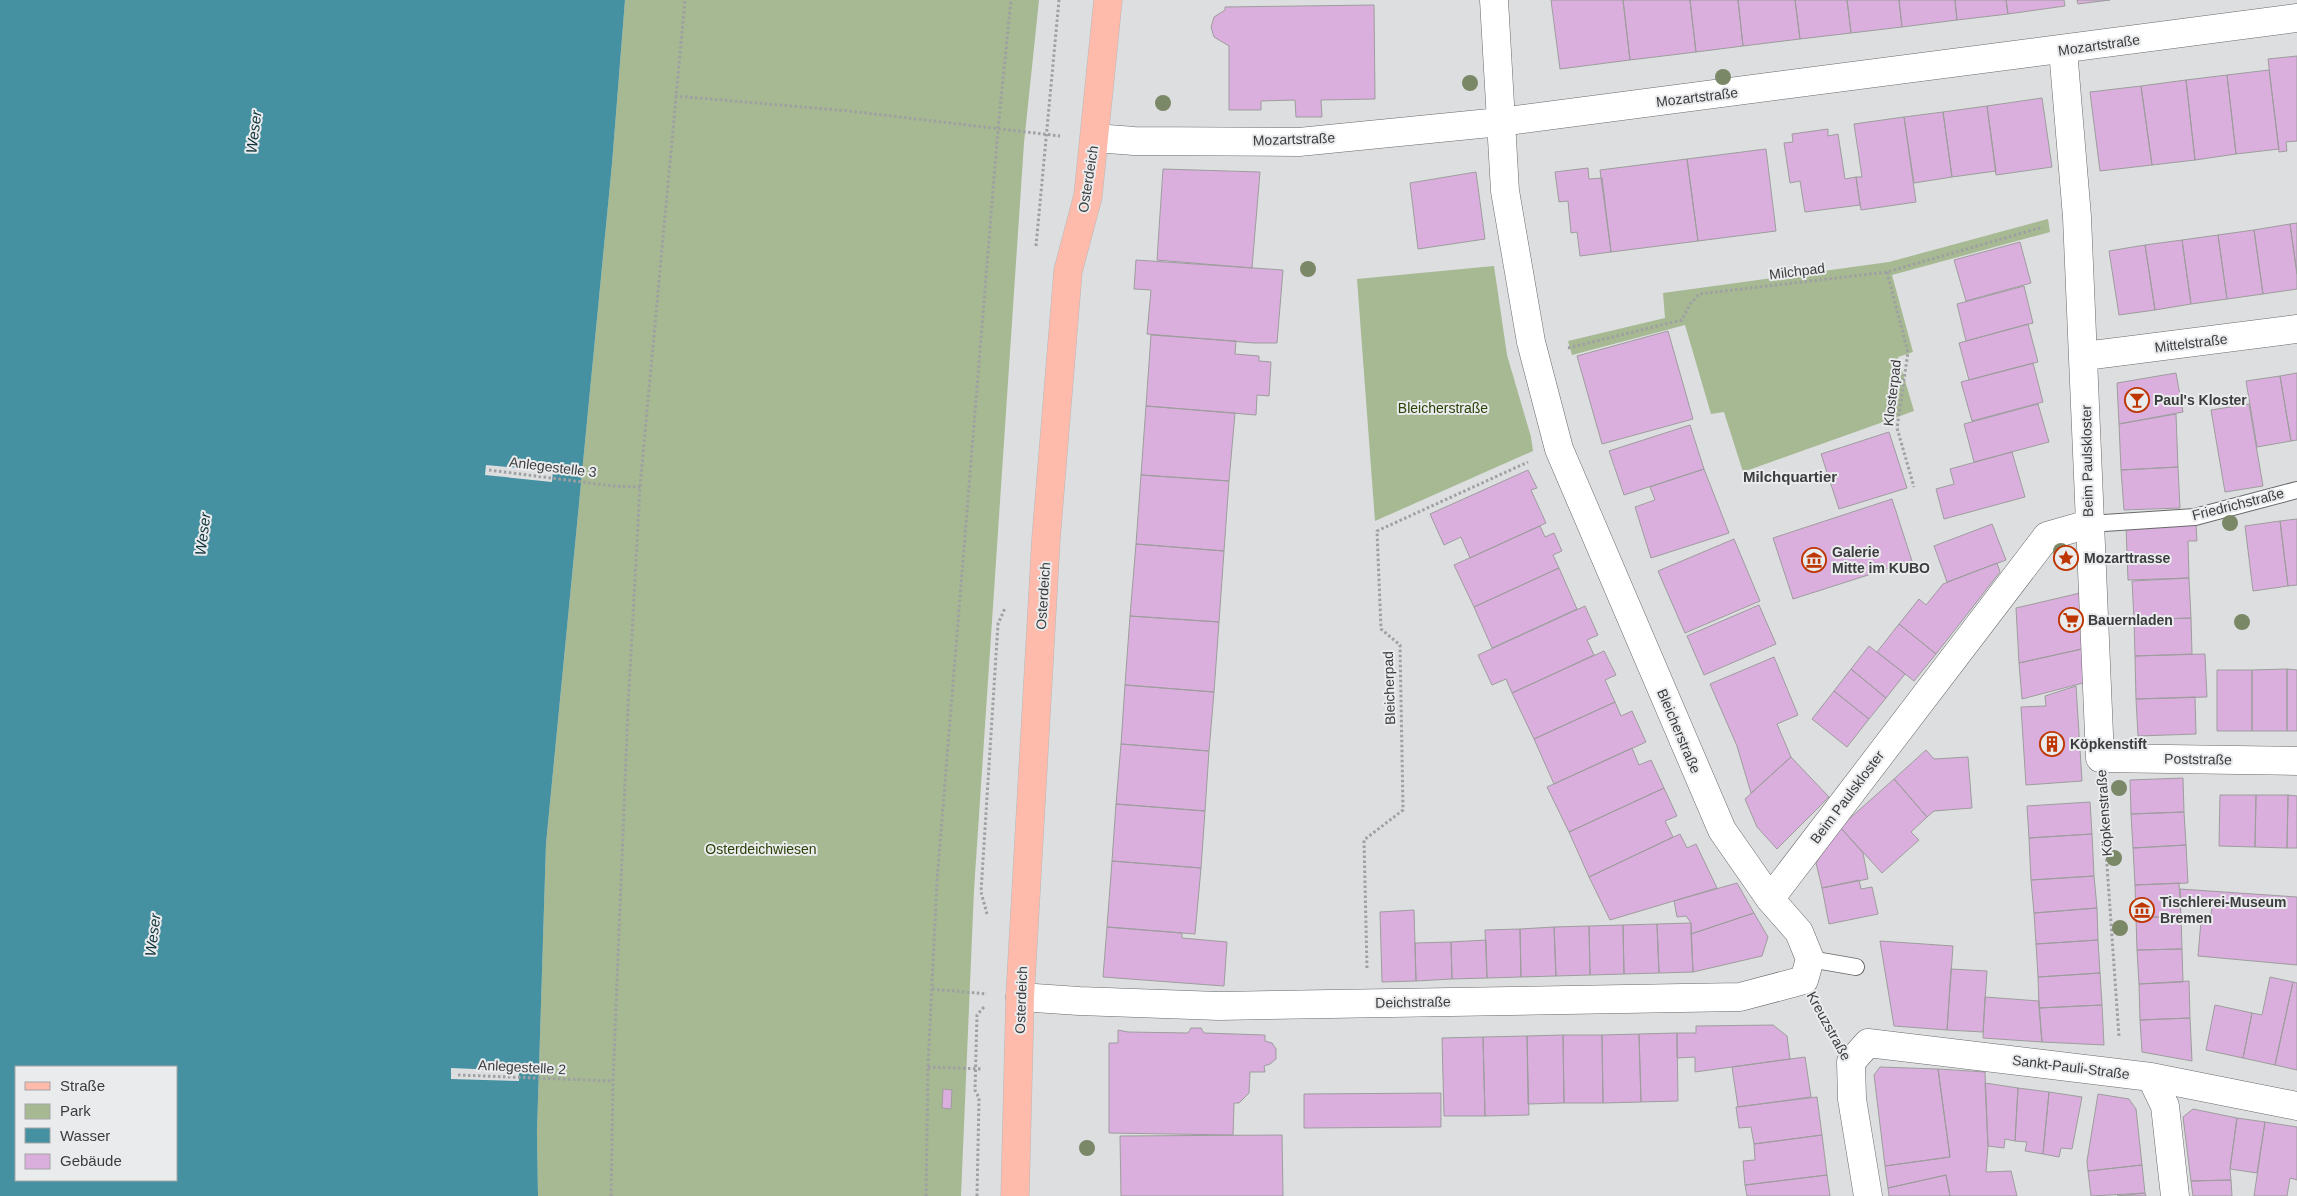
<svg xmlns="http://www.w3.org/2000/svg" width="2297" height="1196" font-family="Arial,sans-serif">
<style>
.green{fill:#a6b992}
.water{fill:#4691a1;fill-rule:evenodd}
.pier{fill:#dddee0}
.building{fill:#daafdd;stroke:#9e9d9e}
.lines{fill:none;stroke-linecap:round;stroke-linejoin:round}
.lane-casing{stroke:#68696b;stroke-width:18}
.street-casing{stroke:#68696b;stroke-width:29}
.primary-casing{stroke:#b9b9ba;stroke-width:29}
.path{stroke:#9fa0a1;stroke-width:3;stroke-dasharray:2.5 2.5;stroke-linecap:butt}
.lane{stroke:#fff;stroke-width:16}
.street{stroke:#fff;stroke-width:28}
.primary{stroke:#febaaa;stroke-width:28}
.tree{fill:#7b8868}
.labels{text-anchor:middle;stroke-width:4;stroke-linejoin:round;paint-order:stroke}
.street-label{font-size:14px;fill:#3c3d3e;stroke:#eaebed}
.poi-label{font-size:14px;font-weight:bold;fill:#3c3d3e;stroke:#eaebed;text-anchor:start}
.park-label{font-size:14px;fill:#2b4106;stroke:#eaebed}
.water-label{font-size:15px;font-style:italic;fill:#0a3038;stroke:#eaebed}
.neighbourhood-label{font-size:15px;font-weight:bold;fill:#3c3d3e;stroke:#eaebed}
</style>
<rect width="100%" height="100%" fill="#dddee0"/>
<path class="green" d="M625,0H1039L1024,143L974,890L961,1196H538L537,1132L546,844L612,164Z
M2048,219L2050,232L1892,275L1913,352L1898,357L1914,411L1743,472L1724,412L1711,414L1685,325L1572,355L1568,341L1665,318L1663,293L1889,262Z
M1494,266L1507,355L1531,437L1533,451L1375,521L1357,279Z"/>
<path class="water" d="M0,0H625L612,164L546,844L537,1132L538,1196H0ZM16,1067H176V1180H16Z"/>
<path class="pier" d="M486,465L553,471L552,482L485,475Z
M451,1068L519,1071V1081L451,1079Z"/>
<path class="building" d="M1551,0H1623L1630,60L1560,69Z
M1623,0H1690L1696,52L1630,60Z
M1690,0H1738L1743,46L1696,52Z
M1738,0H1795L1800,39L1743,46Z
M1795,0H1847L1851,33L1800,39Z
M1847,0H1899L1902,27L1851,33Z
M1899,0H1955L1957,20L1902,27Z
M1955,0H2006L2008,14L1957,20Z
M2006,0H2064L2065,6L2008,14Z
M2077,0H2110L2078,4Z
M1374,5L1375,99L1321,100L1322,117H1296L1295,100L1261,101V110H1229V46L1214,37L1211,27L1214,17L1225,10V7Z
M2297,56V141L2286,142L2287,151L2279,152L2268,59Z
M2269,70L2279,149L2236,154L2227,75Z
M2227,75L2236,154L2195,160L2186,80Z
M2186,80L2195,160L2152,165L2141,86Z
M2141,86L2152,165L2100,171L2090,92Z
M2042,98L2052,167L1996,175L1987,106Z
M1987,106L1996,171L1952,177L1943,112Z
M1943,112L1952,177L1914,183L1904,117Z
M1904,117L1916,202L1861,210L1856,177H1862L1854,124Z
M1828,129V136L1838,134L1845,179L1856,177L1860,205L1805,212L1800,181L1790,183L1784,143L1793,142L1792,134Z
M1766,149L1776,231L1698,241L1687,159Z
M1687,159L1698,241L1611,252L1600,170Z
M1588,168L1589,179L1602,178L1611,252L1580,256L1577,232L1571,233L1568,201L1559,202L1555,172Z
M1163,169L1260,172L1252,268L1157,260Z
M1476,172L1485,239L1418,249L1410,183Z
M2297,223V274L2290,224Z
M2290,224L2297,274V289L2263,294L2254,230Z
M2254,230L2263,294L2227,299L2218,235Z
M2218,235L2227,299L2191,304L2182,240Z
M2182,240L2191,304L2155,310L2145,245Z
M2020,242L2031,283L1966,301L1954,260Z
M2145,245L2155,310L2119,315L2109,251Z
M1136,260L1283,270L1277,343H1254L1147,334L1151,290L1134,289Z
M2024,286L2033,323L1966,341L1957,304Z
M2028,324L2038,362L1969,380L1959,343Z
M1668,331L1693,419L1602,444L1577,356Z
M1151,335L1236,341L1235,354L1259,356V361L1271,362L1269,396L1257,395L1256,415L1146,406Z
M2033,363L2043,402L1972,421L1961,382Z
M2176,373L2183,412L2119,424L2117,383Z
M2297,373V440L2291,441L2280,376Z
M2280,376L2291,441L2257,447L2246,381Z
M2038,404L2049,442L1974,462L1964,424Z
M2249,404L2263,486L2225,492L2211,410Z
M1146,406L1235,413L1229,481L1141,475Z
M2176,414L2178,467L2121,470L2119,424Z
M1690,425L1704,469L1624,495L1609,451Z
M1889,432L1907,488L1839,509L1821,454Z
M2012,452L2025,497L1944,519L1936,489L1954,484L1950,469Z
M2178,467L2180,508L2124,510L2121,470Z
M1704,469L1729,533L1651,558L1635,507L1655,500L1650,487Z
M1528,470L1537,488L1531,490L1546,523L1470,558L1461,537L1444,545L1430,514Z
M1141,475L1229,481L1224,551L1136,544Z
M1892,499L1912,561L1793,599L1773,538Z
M2297,519V585L2288,586L2280,521Z
M2280,521L2288,586L2253,591L2245,526Z
M1992,524L2006,560L1947,582L1934,546Z
M2196,524L2197,541H2188L2189,578L2128,580L2126,526Z
M1540,526L1545,537L1554,533L1562,551L1553,555L1559,568L1474,607L1454,565Z
M1734,539L1760,601L1685,633L1658,571Z
M1136,544L1224,551L1219,622L1130,616Z
M1997,563L2000,572L1936,654L1899,624L1919,599L1926,605L1943,584Z
M1559,568L1577,609L1492,648L1474,607Z
M2189,578L2191,618L2134,620L2132,581Z
M2080,593L2082,649L2019,663L2016,608Z
M1759,605L1776,644L1704,675L1687,636Z
M1585,606L1598,635L1587,640L1594,655L1512,693L1506,679L1492,685L1478,655Z
M1130,616L1219,622L1214,692L1125,685Z
M2191,618L2192,654L2135,656L2134,620Z
M1899,624L1936,654L1914,681L1877,652Z
M1869,646L1905,674L1886,698L1851,669Z
M2082,649L2083,683L2022,699L2019,663Z
M1604,651L1616,675L1605,680L1615,702L1534,739L1512,693Z
M2205,654L2207,697L2136,699L2135,656Z
M1774,657L1798,715L1777,724L1791,757L1751,793L1737,746L1710,684Z
M1851,669L1886,698L1869,719L1834,691Z
M2287,669V731H2252V670Z
M2287,669L2297,670V731H2287Z
M2217,670H2252V731H2217Z
M1125,685L1214,692L1209,751L1121,744Z
M2076,686L2082,781L2026,785L2021,707L2046,706L2045,696Z
M1834,691L1869,719L1847,747L1812,719Z
M2195,697L2196,734L2138,736L2136,699Z
M1615,702L1621,716L1632,711L1646,742L1554,784L1534,739Z
M1121,744L1209,751L1205,811L1116,804Z
M1632,748L1639,765L1651,760L1664,788L1569,832L1547,787Z
M1926,750L1934,759L1968,757L1972,808L1934,811L1927,817L1894,779Z
M1791,757L1829,797L1777,849L1757,827L1745,799Z
M2183,778L2184,812L2131,814L2130,780Z
M1894,779L1927,817L1911,832L1919,840L1882,873L1840,827Z
M1664,788L1677,816L1665,821L1673,837L1589,877L1569,832Z
M2220,795H2256L2255,847L2219,846Z
M2256,795H2288L2287,848L2255,847Z
M2288,795L2297,796V848H2287Z
M2090,802L2092,834L2029,838L2027,806Z
M1116,804L1205,811L1201,868L1112,861Z
M2184,812L2186,845L2133,848L2131,814Z
M1840,827L1863,853L1868,879L1822,888L1816,863Z
M1680,834L1687,848L1696,844L1717,888L1610,920L1589,877Z
M2092,834L2094,876L2031,880L2029,838Z
M2186,845L2188,883L2135,885L2133,848Z
M1112,861L1201,868L1195,934L1107,927Z
M2094,876L2097,908L2034,913L2031,880Z
M1859,880L1861,889L1872,887L1878,914L1829,924L1822,888Z
M1737,883L1754,913L1691,934V923L1686,916L1677,917L1674,901Z
M2179,883L2181,916L2136,918L2135,885Z
M2180,889L2297,897V965L2198,956L2201,921L2210,922L2212,906L2181,903Z
M2097,908L2098,940L2036,944L2034,913Z
M1414,910L1416,981L1382,982L1380,912Z
M1754,913L1768,937L1762,956L1693,972L1691,934Z
M2181,916L2182,949L2137,950L2136,918Z
M1691,923L1693,972L1659,973L1657,924Z
M1657,924L1659,973L1624,974L1623,925Z
M1623,925L1624,974L1590,975L1589,926Z
M1589,926L1590,975L1556,976L1554,927Z
M1107,927L1182,933V938L1227,942L1224,986L1103,977Z
M1554,927L1556,976L1521,977L1520,929Z
M1520,929L1521,977L1487,978L1485,930Z
M1486,940L1487,978L1452,979L1451,942Z
M2098,940L2100,973L2038,977L2036,944Z
M1880,941L1953,946L1947,1030L1894,1026Z
M1451,942L1452,979L1416,981L1415,943Z
M2182,949L2183,982L2139,984L2137,950Z
M1951,969L1987,971L1983,1032L1947,1030Z
M2100,973L2102,1005L2039,1008L2038,977Z
M2270,977L2293,982L2275,1065L2243,1058L2252,1013L2262,1015Z
M2189,981L2190,1018L2140,1020L2139,984Z
M2293,982L2297,983V1070L2275,1065Z
M1985,997L2039,1001L2042,1042L1983,1038Z
M2102,1005L2104,1045L2042,1042L2039,1008Z
M2215,1005L2252,1013L2243,1058L2206,1050Z
M2190,1018L2192,1061L2142,1052L2140,1020Z
M1773,1025L1787,1036L1790,1059L1695,1072V1057L1677,1058V1033H1696V1026Z
M1191,1028H1201L1204,1033L1265,1035V1041L1272,1043L1276,1049V1059L1270,1064L1264,1066L1265,1072H1250L1249,1093L1239,1103H1234L1233,1135L1109,1133V1043H1118V1030L1128,1032L1188,1033Z
M1677,1033L1678,1101L1641,1102L1639,1034Z
M1639,1034L1641,1102L1603,1103L1602,1035Z
M1563,1035L1564,1103L1528,1104L1527,1036Z
M1563,1035H1602L1603,1103H1564Z
M1527,1036L1529,1115L1485,1116L1483,1037Z
M1483,1037L1485,1116H1444L1442,1038Z
M1805,1057L1811,1097L1738,1107L1732,1067Z
M1880,1067L1938,1069L1950,1157L1885,1166L1874,1075Z
M1938,1069L1985,1072L1988,1146L1986,1172L2011,1171L2017,1196H1950L1946,1175L1888,1188L1885,1166L1950,1157Z
M1985,1083L2018,1088L2015,1141L2005,1139L2004,1148L1988,1146Z
M2018,1088L2049,1092L2043,1154L2025,1151L2027,1142L2015,1141Z
M943,1089L952,1090L951,1109L942,1108Z
M2049,1092L2082,1097L2072,1149L2061,1148L2059,1157L2043,1154Z
M1441,1093V1127L1304,1128V1094Z
M2098,1094L2129,1099L2136,1109L2142,1165L2088,1171L2087,1161Z
M1817,1097L1822,1135L1754,1144L1751,1127L1739,1128L1736,1107Z
M2193,1109L2237,1118L2230,1169L2231,1180L2191,1181L2183,1117Z
M2237,1118L2265,1122L2257,1173L2230,1169Z
M2265,1122L2297,1127V1180L2290,1178L2287,1196H2254Z
M1282,1135L1283,1196H1121L1120,1136Z
M1822,1135L1827,1175L1745,1185L1743,1161L1755,1160L1754,1144Z
M2142,1165L2145,1193L2091,1196L2088,1171Z
M1827,1175L1830,1196H1747L1745,1185Z
M1946,1175L1950,1196H1889L1888,1188Z
M2231,1180L2232,1196H2193L2191,1181Z
M2145,1193L2146,1196H2117Z"/>
<g class="lines">
<defs>
<path id="lane" d="M2089,524L2195,517L2297,490
M1810,959L1856,967"/>
<path id="street" d="M2063,50L2077,217L2100,758L2297,761
M1095,138L1134,141L1299,142L1500,122L2297,18
M2085,356L2297,329
M1770,899L2047,536L2089,524
M1020,997L1079,1001L1219,1006L1740,997L1804,980L1810,959L1799,932L1770,899L1722,830L1559,449L1531,342L1505,191L1494,0
M2151,1077L2165,1106L2175,1196
M1868,1196L1852,1099L1851,1062L1868,1043L2151,1077L2297,1106"/>
<path id="primary" d="M1015,1196L1020,997L1046,539L1068,271L1088,196L1108,0"/>
</defs>
<use href="#lane" class="lane-casing"/>
<use href="#street" class="street-casing"/>
<use href="#primary" class="primary-casing"/>
<path class="path" d="M675,96L849,111L1060,136
M1036,246L1059,0
M1887,272L1908,352L1897,428L1914,487
M1568,348L1682,320L1690,304L1699,294L1887,272L2043,227
M489,470L613,486L640,487
M2102,794L2119,1037
M987,914L981,892L998,624L1005,608
M1367,968L1364,840L1403,810L1400,645L1381,629L1377,531L1528,462
M932,989L987,994
M1820,1009L1832,1030
M928,1067L983,1069
M458,1075L613,1081
M611,1196L613,1081L628,708L640,487L685,0
M926,1196L928,1067L937,881L998,129L1011,0
M977,1196L979,1098L975,1090L977,1015L984,1007"/>
<use href="#lane" class="lane"/>
<use href="#street" class="street"/>
<use href="#primary" class="primary"/>
</g>
<g class="tree">
<circle cx="1723" cy="77" r="8"/>
<circle cx="1470" cy="83" r="8"/>
<circle cx="1163" cy="103" r="8"/>
<circle cx="1308" cy="269" r="8"/>
<circle cx="2230" cy="523" r="8"/>
<circle cx="2061" cy="551" r="8"/>
<circle cx="2242" cy="622" r="8"/>
<circle cx="2119" cy="788" r="8"/>
<circle cx="2114" cy="858" r="8"/>
<circle cx="2120" cy="928" r="8"/>
<circle cx="1087" cy="1148" r="8"/>
</g>
<defs>
<symbol id="bar-ring" viewBox="-11 -11 22 22"><circle r="9.5" fill="#eaebed" stroke="#be3602" stroke-width="1.5"/><path d="M-6-5H6L.8 .8V4.5H3.5V6h-7V4.5H-.8V.8Z" fill="#be3602"/></symbol>
<symbol id="sight-ring" viewBox="-11 -11 22 22"><circle r="9.5" fill="#eaebed" stroke="#be3602" stroke-width="1.5"/><path d="M0-6L1.8-2.2L6-1.7L2.9 1.2L3.7 5.4L0 3.3L-3.7 5.4L-2.9 1.2L-6-1.7L-1.8-2.2Z" fill="#be3602"/></symbol>
<symbol id="museum-ring" viewBox="-11 -11 22 22"><circle r="9.5" fill="#eaebed" stroke="#be3602" stroke-width="1.5"/><path d="M0-6L6-3V-2H-6V-3ZM-5-1h2V3h-2ZM-1-1h2V3h-2ZM3-1h2V3H3ZM-6 4H6V6H-6Z" fill="#be3602"/></symbol>
<symbol id="supermarket-ring" viewBox="-11 -11 22 22"><circle r="9.5" fill="#eaebed" stroke="#be3602" stroke-width="1.5"/><path d="M-6-5.5h2.5l.6 2H6L4.5 2H-2.5L-4.4-4H-6ZM-1.5 3.2a1.3 1.3 0 1 0 .1 0ZM3 3.2a1.3 1.3 0 1 0 .1 0Z" fill="#be3602"/></symbol>
<symbol id="building-ring" viewBox="-11 -11 22 22"><circle r="9.5" fill="#eaebed" stroke="#be3602" stroke-width="1.5"/><path d="M-4-6H4V6H1V3H-1V6H-4ZM-2.5-4.3h1.7v1.8h-1.7ZM.8-4.3h1.7v1.8H.8ZM-2.5-1h1.7V.8h-1.7ZM.8-1h1.7V.8H.8Z" fill="#be3602"/></symbol>
</defs>
<g fill-rule="evenodd">
<use href="#bar-ring" x="2123" y="386" width="28" height="28"/>
<use href="#sight-ring" x="2052" y="544" width="28" height="28"/>
<use href="#museum-ring" x="1800" y="546" width="28" height="28"/>
<use href="#supermarket-ring" x="2057" y="606" width="28" height="28"/>
<use href="#building-ring" x="2038" y="730" width="28" height="28"/>
<use href="#museum-ring" x="2128" y="896" width="28" height="28"/>
</g>
<g class="labels">
<g class="street-label">
<text transform="translate(2099 45) rotate(-8)" y="5">Mozartstraße</text>
<text transform="translate(1697 97) rotate(-7)" y="5">Mozartstraße</text>
<text transform="translate(1294 139) rotate(-2)" y="5">Mozartstraße</text>
<text transform="translate(1088 179) rotate(-81)" y="5">Osterdeich</text>
<text transform="translate(1797 271) rotate(-7)" y="5">Milchpad</text>
<text transform="translate(2191 343) rotate(-7)" y="5">Mittelstraße</text>
<text transform="translate(1892 393) rotate(-83)" y="5">Klosterpad</text>
<text transform="translate(2087 461) rotate(-91)" y="5">Beim Paulskloster</text>
<text transform="translate(553 467) rotate(7)" y="5">Anlegestelle 3</text>
<text transform="translate(2238 504) rotate(-14)" y="5">Friedrichstraße</text>
<text transform="translate(1043 596) rotate(-86)" y="5">Osterdeich</text>
<text transform="translate(1389 688) rotate(-92)" y="5">Bleicherpad</text>
<text transform="translate(1679 731) rotate(67)" y="5">Bleicherstraße</text>
<text transform="translate(2198 759) rotate(1)" y="5">Poststraße</text>
<text transform="translate(1847 797) rotate(-53)" y="5">Beim Paulskloster</text>
<text transform="translate(2104 813) rotate(-94)" y="5">Köpkenstraße</text>
<text transform="translate(1021 1000) rotate(-88)" y="5">Osterdeich</text>
<text transform="translate(1413 1002) rotate(-1)" y="5">Deichstraße</text>
<text transform="translate(1829 1026) rotate(61)" y="5">Kreuzstraße</text>
<text transform="translate(522 1067) rotate(3)" y="5">Anlegestelle 2</text>
<text transform="translate(2071 1067) rotate(7)" y="5">Sankt-Pauli-Straße</text>
</g>
<g class="poi-label">
<text x="2154" y="405">Paul's Kloster</text>
<text x="1832" y="557">Galerie<tspan x="1832" dy="16">Mitte im KUBO</tspan></text>
<text x="2084" y="563">Mozarttrasse</text>
<text x="2088" y="625">Bauernladen</text>
<text x="2070" y="749">Köpkenstift</text>
<text x="2160" y="907">Tischlerei-Museum<tspan x="2160" dy="16">Bremen</tspan></text>
</g>
<g class="park-label">
<text x="1443" y="413">Bleicherstraße</text>
<text x="761" y="854">Osterdeichwiesen</text>
</g>
<g class="water-label">
<text transform="translate(254 132) rotate(-83)" y="5">Weser</text>
<text transform="translate(203 534) rotate(-83)" y="5">Weser</text>
<text transform="translate(153 935) rotate(-83)" y="5">Weser</text>
</g>
<g class="neighbourhood-label">
<text x="1790" y="482">Milchquartier</text>
</g>
</g>
<rect x="15" y="1066" width="162" height="115" fill="#eaebed" stroke="#a4a5a7"/>
<rect x="25" y="1082" width="25" height="8" fill="#febaaa" stroke="#a4a5a7"/>
<text x="60" y="1091" font-size="15" fill="#3c3d3e">Straße</text>
<rect x="25" y="1104" width="25" height="15" fill="#a6b992" stroke="#a4a5a7"/>
<text x="60" y="1116" font-size="15" fill="#3c3d3e">Park</text>
<rect x="25" y="1128" width="25" height="15" fill="#4691a1" stroke="#a4a5a7"/>
<text x="60" y="1141" font-size="15" fill="#3c3d3e">Wasser</text>
<rect x="25" y="1154" width="25" height="15" fill="#daafdd" stroke="#a4a5a7"/>
<text x="60" y="1166" font-size="15" fill="#3c3d3e">Gebäude</text>
</svg>
